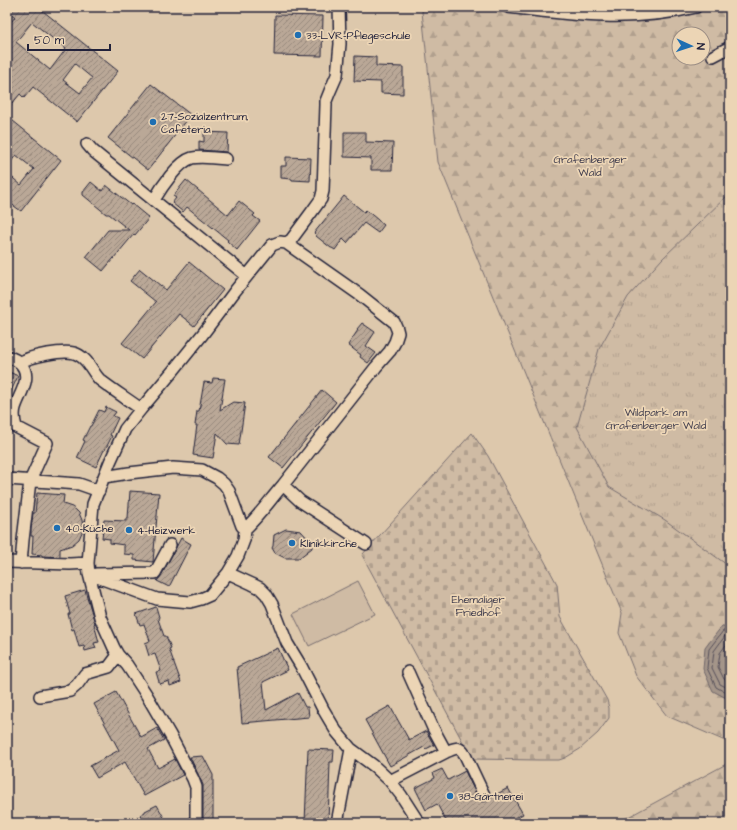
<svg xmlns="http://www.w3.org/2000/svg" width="737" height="830" font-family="'Architects Daughter',sans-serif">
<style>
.built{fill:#ddc8ac}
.forest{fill:url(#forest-firs);stroke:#786e70;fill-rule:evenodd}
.cemetery{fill:url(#cemetery-stones);stroke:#786e70}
.park{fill:url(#park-tufts);stroke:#786e70}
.pitch{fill:#cfbba4;stroke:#786e70}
.water{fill:#a49589;stroke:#70676a}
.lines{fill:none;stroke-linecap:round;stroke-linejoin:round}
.shore{stroke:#56505a;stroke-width:1}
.building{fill:url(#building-hatch);stroke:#22223b;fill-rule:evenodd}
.minor-casing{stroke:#22223b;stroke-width:14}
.minor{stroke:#ecd5b5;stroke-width:11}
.poi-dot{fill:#1f6fb2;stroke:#ecd5b5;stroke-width:1.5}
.labels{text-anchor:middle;stroke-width:3.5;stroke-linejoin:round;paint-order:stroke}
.poi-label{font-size:11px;fill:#22223b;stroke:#ecd5b5;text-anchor:start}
.park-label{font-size:11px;fill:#454150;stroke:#ecd5b5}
</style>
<defs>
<pattern id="forest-firs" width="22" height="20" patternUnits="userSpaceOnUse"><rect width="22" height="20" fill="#cfbba4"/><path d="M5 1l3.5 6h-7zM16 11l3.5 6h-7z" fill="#b1a08e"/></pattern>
<pattern id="cemetery-stones" width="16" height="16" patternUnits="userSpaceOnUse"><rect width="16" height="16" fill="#cfbba4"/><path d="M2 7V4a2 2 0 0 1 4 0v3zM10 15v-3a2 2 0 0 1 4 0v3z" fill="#b1a08e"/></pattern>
<pattern id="park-tufts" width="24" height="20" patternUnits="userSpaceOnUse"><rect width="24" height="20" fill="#cfbba4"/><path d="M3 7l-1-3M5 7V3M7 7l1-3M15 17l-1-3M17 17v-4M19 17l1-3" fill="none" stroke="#b1a08e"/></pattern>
<pattern id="building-hatch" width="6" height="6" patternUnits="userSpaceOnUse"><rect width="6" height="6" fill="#baa897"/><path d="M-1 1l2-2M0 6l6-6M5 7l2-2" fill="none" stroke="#97887c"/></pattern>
</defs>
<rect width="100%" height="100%" fill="#ecd5b5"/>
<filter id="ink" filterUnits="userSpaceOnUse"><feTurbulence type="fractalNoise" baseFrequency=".025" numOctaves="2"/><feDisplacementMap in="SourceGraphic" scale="8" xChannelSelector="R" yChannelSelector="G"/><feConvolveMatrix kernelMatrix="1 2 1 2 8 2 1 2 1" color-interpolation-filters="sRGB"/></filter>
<g filter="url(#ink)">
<path class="built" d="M7,7H412L422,12L438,162L622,613L619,633L636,676L667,716L730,743V762L616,823H7Z"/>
<path class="forest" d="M423,7H730V627L722,626L713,690L730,700V743L667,716L636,676L619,633L622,613L438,162L422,12ZM679,34H703V58H679Z
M730,762V823H617Z"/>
<path class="cemetery" d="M472,433L488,456L557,584L560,617L607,700L609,708V718L598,733L580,749L565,758L559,760H539L472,759L362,555Z"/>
<path class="park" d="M730,193V567L665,520L609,487L577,427L599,349L628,297L662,259Z"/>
<path class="pitch" d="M358,581L375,614L309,646L293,614Z"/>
<path class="water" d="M722,626L730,627V700L713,691L703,669L705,648Z"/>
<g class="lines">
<path class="shore" d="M730,631H723L709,649L707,668L716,687L730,695
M730,636H725L714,651L712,668L720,684L730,689
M730,642H728L720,653L718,667L724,679L730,683"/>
</g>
<path class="building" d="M7,7H38L118,71L77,122L33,87L24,98L20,94L7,110V27L15,17L7,10ZM32,22L66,49L50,70L16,42ZM75,64L92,78L80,93L63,80Z
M275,15L323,16L322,56L274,55Z
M355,56L376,57V66L403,67V94L381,93V82L354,81Z
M151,84L191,115L148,170L108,138Z
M7,116L61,160L21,211L7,201V173L21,185L34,169L16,155L7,167Z
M204,132L228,133L227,152L199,150V141L204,142Z
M344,132H366V142L393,143L392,170H371V158L344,157Z
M286,157L311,158L310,181L292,180V179L281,178V166H286Z
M186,180L228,215L239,201L255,214L253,216L260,221L237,250L227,241L228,240L187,207L183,212L172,203L176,198L173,196Z
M91,182L102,191L106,185L131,205L132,204L149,218L135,235L134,234L103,271L86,257L108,230H129L109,214H106L83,195V192Z
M344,196L364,212L366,210L384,225L378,233L364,223L347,243L343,239L335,250L332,248H331L316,236V235L314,233Z
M189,262L223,290L194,326L179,314L142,359L122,343L156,302L130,281L140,269L166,290Z
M362,323L375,332L366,346L376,353L368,363L360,357L361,355L348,345L358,330L357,329Z
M7,371L18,376L7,400Z
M213,378L225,379L220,410L233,402L245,403L239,445L227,444L217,433L213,458L193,455L197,425H195L197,411H199L204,382L212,383Z
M322,390L336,402L283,468L269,457Z
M106,407L116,412L113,416L118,418L110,435L112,436L105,450H104L96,467L77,458L85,441L83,440L90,426H91L99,410L104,412Z
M130,491L159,493L153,562L134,560V555L124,554V545L110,543V539L102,538L104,520L126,521V518H128Z
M37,493L64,495L63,504L72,507L76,510L79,513L82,520L83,530L79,539L72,545L60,549V557L42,556V555L32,554L33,536H31V529L33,513H35Z
M286,529L301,531L312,543V548L299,558H285L275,553L272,548L273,546L274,535Z
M181,538L191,544L169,587L157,581L161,576Z
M85,590L95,623L94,624L99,642L94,643L96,648L85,651L84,646L79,647L74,629L72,630L68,614H70L65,596Z
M156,607L159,617L158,619L164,636H166L171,648L169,649L181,682L170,686L169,681L160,684L159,682L156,672L161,671L155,654L149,656L145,643L150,641L144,624L140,625L136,614Z
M278,648L288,670L263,682L266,710L298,693L305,707H308L309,717L242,723L237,667Z
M116,692L141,737L157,728L164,740L148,749L158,768L175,759L183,775L144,796L125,762L97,778L90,766L119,750L94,704Z
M390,706L409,740L426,731L434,745L426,749L424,747L390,766L365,720Z
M308,749L334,750L333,762H330L328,823H305Z
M203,756L213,775V823H203V785L190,757Z
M442,769L448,780L465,771L478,798L480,800L483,802L487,801L490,798L508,788L523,814L506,823H447L437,804L426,810L415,788L435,778L433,773Z
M157,805L167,823H128L141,816L140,815L145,812V811Z"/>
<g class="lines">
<defs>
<path id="minor" d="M508,7C572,15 632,23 696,7
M713,56L730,47
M87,144L93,151L247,276
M154,200C161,188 178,162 192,158C201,156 217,158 226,159
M286,243L291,240L311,213L321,199L323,191L326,105V101L330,91L337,75L340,44L339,7
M7,356C11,358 18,360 21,364C33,378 19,394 15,408C13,415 14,420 16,427L47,443L30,481L23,540L21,563
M20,363C29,356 63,350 74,353C78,354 82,357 85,360C91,366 94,374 100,380C113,390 127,399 141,409
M104,477L129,473L173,468L202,470L217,478L224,484L229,491L242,526L245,529
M7,479L79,484L99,491
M283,485L300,501L366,544
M7,562L70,564L88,563
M228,573L252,584L260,588L266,594L272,604L287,643L301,666L323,709L336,731L351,749L374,766L390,781L401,795L419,823
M89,574L157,599L190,602L201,599L210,595L228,573L238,556L244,540L245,529C259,516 270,500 283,485L376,367L390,351L395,342L398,333L397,329L394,322L360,295L286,243L280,242L272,245L235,291L202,335L173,371L141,409L125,429L110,462L93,504L88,563L89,574L100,617L114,648L118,655L127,665L146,694L170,735L193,779L196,787V823
M96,574L155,573L170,545
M408,672L433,728L446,752
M40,696L70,691L77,685L85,674L109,667L118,655
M390,781L446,752C456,748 459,745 465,755L484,795
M337,823L351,749"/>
</defs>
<use href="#minor" class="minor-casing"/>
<use href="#minor" class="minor"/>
</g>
</g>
<g class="poi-dot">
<circle cx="298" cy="35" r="4"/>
<circle cx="153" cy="122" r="4"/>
<circle cx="57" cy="528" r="4"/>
<circle cx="129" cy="530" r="4"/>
<circle cx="292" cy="543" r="4"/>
<circle cx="450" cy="796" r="4"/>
</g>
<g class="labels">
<g class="poi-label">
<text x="306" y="39">33-LVR-Pflegeschule</text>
<text x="161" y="120">27-Sozialzentrum,<tspan x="161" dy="13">Cafeteria</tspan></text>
<text x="65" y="532">40-Küche</text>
<text x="137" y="534">4-Heizwerk</text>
<text x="300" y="547">Klinikkirche</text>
<text x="458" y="800">38-Gärtnerei</text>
</g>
<g class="park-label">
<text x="590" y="163">Grafenberger<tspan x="590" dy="13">Wald</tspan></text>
<text x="656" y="416">Wildpark am<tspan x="656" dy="13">Grafenberger Wald</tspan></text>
<text x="478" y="603">Ehemaliger<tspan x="478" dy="13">Friedhof</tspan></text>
</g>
</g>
<rect width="737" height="830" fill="none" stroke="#ecd5b5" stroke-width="24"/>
<rect x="12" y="12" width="713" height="806" fill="none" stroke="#22223b" stroke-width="1.5" filter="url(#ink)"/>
<g transform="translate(691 46) rotate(93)"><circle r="19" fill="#ecd5b5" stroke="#9b8d84"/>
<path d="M0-3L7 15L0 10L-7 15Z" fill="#1f6fb2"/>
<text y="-6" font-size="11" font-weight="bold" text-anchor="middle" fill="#22223b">N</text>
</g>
<path d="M28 44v6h82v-6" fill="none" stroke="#22223b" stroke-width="2"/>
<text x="34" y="44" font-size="12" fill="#22223b" stroke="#ecd5b5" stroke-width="3" paint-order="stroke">50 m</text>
</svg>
